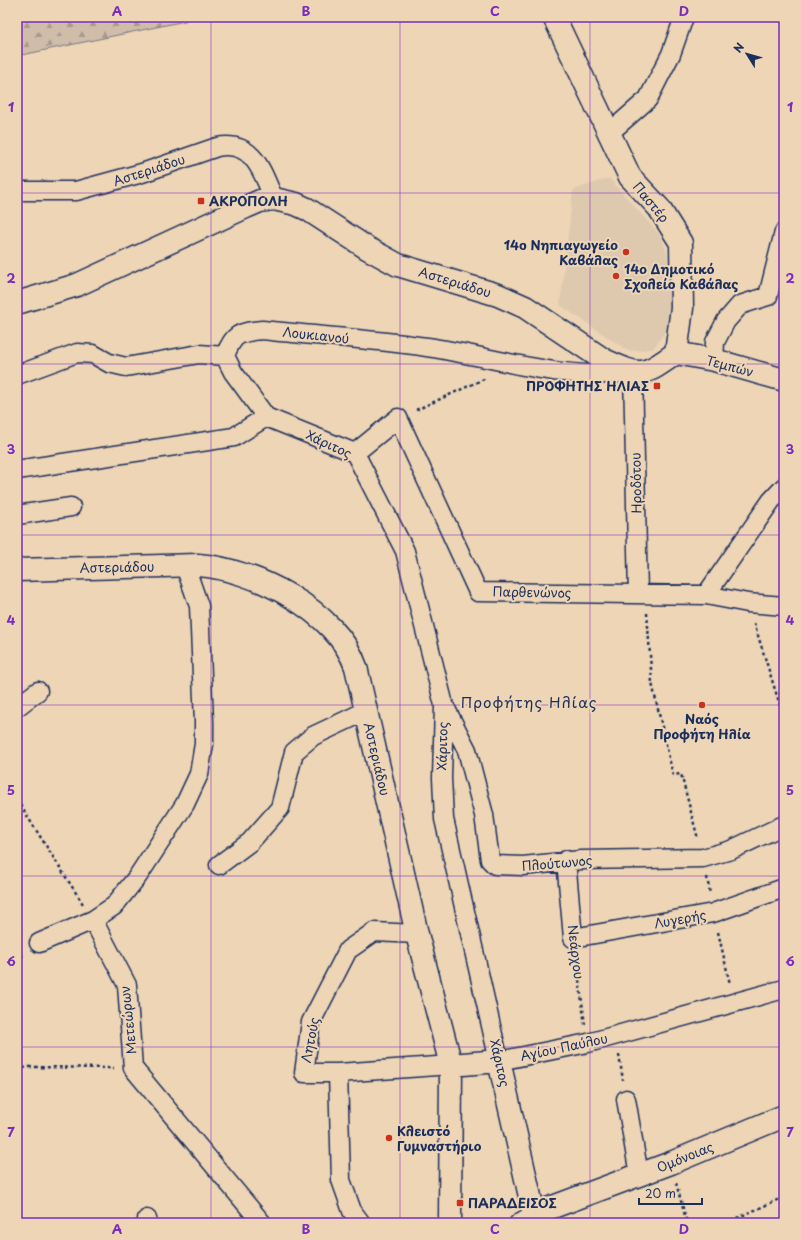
<svg xmlns="http://www.w3.org/2000/svg" width="801" height="1240" font-family="'Playpen Sans',sans-serif">
<style>
.built{fill:#dec9af}
.forest{fill:url(#forest-firs);stroke:#757684}
.lines{fill:none;stroke-linecap:round;stroke-linejoin:round}
.minor-casing{stroke:#1b2f5e;stroke-width:21}
.tertiary-casing{stroke:#1b2f5e;stroke-width:25}
.path{stroke:#1b2f5e;stroke-width:2.5;stroke-dasharray:3 3;stroke-linecap:butt}
.minor{stroke:#eed5b6;stroke-width:18}
.tertiary{stroke:#eed5b6;stroke-width:22}
.grid{fill:none;stroke:#7b2cbf;stroke-width:1;stroke-opacity:0.55}
.poi-dot{fill:#c8321e;stroke:#eed5b6;stroke-width:1.5}
.labels{text-anchor:middle;stroke-width:4;stroke-linejoin:round;paint-order:stroke}
.street-label{font-size:13px;fill:#1b2f5e;stroke:#eed5b6}
.poi-label{font-size:13px;font-weight:bold;fill:#1b2f5e;stroke:#eed5b6;text-anchor:start}
.quarter-label{font-size:15px;letter-spacing:1px;fill:#1b2f5e;stroke:#eed5b6}
.neatline{fill:none;stroke:#7b2cbf;stroke-width:1.5}
.grid-label{font-size:13px;text-anchor:middle;font-weight:bold;fill:#7b2cbf}
</style>
<defs>
<pattern id="forest-firs" width="22" height="20" patternUnits="userSpaceOnUse"><rect width="22" height="20" fill="#cfbda9"/><path d="M5 1l3.5 6h-7zM16 11l3.5 6h-7z" fill="#a79a8d"/></pattern>
</defs>
<rect width="100%" height="100%" fill="#eed5b6"/>
<filter id="ink" filterUnits="userSpaceOnUse"><feTurbulence type="fractalNoise" baseFrequency=".025" numOctaves="2"/><feDisplacementMap in="SourceGraphic" scale="8" xChannelSelector="R" yChannelSelector="G"/><feConvolveMatrix kernelMatrix="1 2 1 2 8 2 1 2 1" color-interpolation-filters="sRGB"/></filter>
<g filter="url(#ink)">
<path class="built" d="M609,178L661,236L667,253L671,298L669,326L653,349L628,351L560,305L573,190Z"/>
<path class="forest" d="M17,17H191L185,21L17,56Z"/>
<g class="lines">
<defs>
<path id="minor" d="M608,134L648,99L671,54L684,17
M17,191H76L142,173L217,147C254,140 262,172 274,199
M225,356L233,372L266,417L355,453L405,551L444,705L442,778L444,819L499,1061L588,1043L784,989
M225,356C233,334 239,332 262,330C317,336 373,339 427,347C496,357 563,382 633,372L638,594
M714,360L715,342L726,321L740,305L768,296L784,232
M17,375L77,353L93,354L109,363L126,367L199,354L225,356
M355,453L398,418L478,592L706,595L748,603L784,606
M17,470L234,437L266,417
M17,515L71,507
M706,595L771,501L784,487
M444,705L467,750L484,815L490,860L495,865L523,866L581,860L703,858L731,850L784,825
M17,707L38,691
M566,860L573,938L713,913L784,888
M219,865L250,842L280,808L294,752L313,736L366,711
M93,920L127,985L133,1068L262,1223
M39,943L93,920L114,906L138,876L185,804L199,774L204,744V722L199,606L185,566
M338,1073L451,1065
M626,1099L639,1175
M147,1219L148,1223
M361,1223L352,1211L341,1180L338,1073H304L311,1022L348,950L374,932L417,934
M519,1223L534,1214"/>
<path id="tertiary" d="M17,303L77,285L246,207L260,201L274,199L296,204L307,209L367,248L398,265L498,295L525,307L604,360C642,377 642,377 676,353L682,308L681,243L659,208L630,177L554,17
M676,353L714,360L784,380
M17,570L198,565C254,569 337,611 356,667L417,934L451,1065L450,1223
M451,1065L499,1061L534,1214L671,1163L784,1116"/>
</defs>
<use href="#minor" class="minor-casing"/>
<use href="#tertiary" class="tertiary-casing"/>
<path class="path" d="M416,410L486,378
M647,613L652,683L673,775L681,774L698,839
M754,623L784,718
M17,800L83,904
M707,877L710,894
M718,932L730,984
M17,949L20,957
M576,956L585,1025
M17,959L23,955
M619,1055L623,1080
M17,1069L29,1067L114,1068
M676,1183L687,1223
M726,1223L784,1197"/>
<use href="#minor" class="minor"/>
<use href="#tertiary" class="tertiary"/>
</g>
</g>
<path class="grid" d="M211,17V1223M400,17V1223M590,17V1223M17,193H784M17,364H784M17,535H784M17,705H784M17,876H784M17,1047H784"/>
<g class="poi-dot">
<rect x="197" y="197" width="8" height="8" rx="2"/>
<circle cx="626" cy="252" r="4"/>
<circle cx="616" cy="276" r="4"/>
<rect x="653" y="382" width="8" height="8" rx="2"/>
<circle cx="702" cy="705" r="4"/>
<circle cx="389" cy="1138" r="4"/>
<rect x="456" y="1199" width="8" height="8" rx="2"/>
</g>
<g class="labels">
<g class="street-label">
<text transform="translate(149 170) rotate(-18)" y="5">Αστεριάδου</text>
<text transform="translate(651 202) rotate(50)" y="5">Παστέρ</text>
<text transform="translate(455 282) rotate(17)" y="5">Αστεριάδου</text>
<text transform="translate(316 335) rotate(6)" y="5">Λουκιανού</text>
<text transform="translate(730 366) rotate(15)" y="5">Τεμπών</text>
<text transform="translate(329 444) rotate(25)" y="5">Χάριτος</text>
<text transform="translate(636 483) rotate(-91)" y="5">Ηροδότου</text>
<text transform="translate(117 567) rotate(-1)" y="5">Αστεριάδου</text>
<text transform="translate(532 592) rotate(1)" y="5">Παρθενώνος</text>
<text transform="translate(442 746) rotate(-88)" y="5">Χάριτος</text>
<text transform="translate(377 759) rotate(77)" y="5">Αστεριάδου</text>
<text transform="translate(557 863) rotate(-5)" y="5">Πλούτωνος</text>
<text transform="translate(680 919) rotate(-10)" y="5">Λυγερής</text>
<text transform="translate(576 952) rotate(83)" y="5">Νεάρχου</text>
<text transform="translate(128 1020) rotate(-96)" y="5">Μετεώρων</text>
<text transform="translate(310 1040) rotate(-79)" y="5">Λητούς</text>
<text transform="translate(564 1047) rotate(-12)" y="5">Αγίου Παύλου</text>
<text transform="translate(500 1063) rotate(77)" y="5">Χάριτος</text>
<text transform="translate(685 1157) rotate(-22)" y="5">Ομόνοιας</text>
</g>
<g class="poi-label">
<text x="209" y="206">ΑΚΡΟΠΟΛΗ</text>
<text x="618" y="250" text-anchor="end">14ο Νηπιαγωγείο<tspan x="618" dy="15">Καβάλας</tspan></text>
<text x="624" y="274">14ο Δημοτικό<tspan x="624" dy="15">Σχολείο Καβάλας</tspan></text>
<text x="649" y="391" text-anchor="end">ΠΡΟΦΗΤΗΣ ΗΛΙΑΣ</text>
<text x="702" y="724" text-anchor="middle">Ναός<tspan x="702" dy="15">Προφήτη Ηλία</tspan></text>
<text x="397" y="1136">Κλειστό<tspan x="397" dy="15">Γυμναστήριο</tspan></text>
<text x="468" y="1208">ΠΑΡΑΔΕΙΣΟΣ</text>
</g>
<g class="quarter-label">
<text x="529" y="708">Προφήτης Ηλίας</text>
</g>
</g>
<rect width="801" height="1240" fill="none" stroke="#eed5b6" stroke-width="44"/>
<g transform="translate(747 54) rotate(307)" stroke="#eed5b6" stroke-width="3" paint-order="stroke">
<path d="M0-3L7 15L0 10L-7 15Z" fill="#1b2f5e"/>
<text y="-6" font-size="11" font-weight="bold" text-anchor="middle" fill="#1b2f5e">N</text>
</g>
<path d="M639 1198v6h63v-6" fill="none" stroke="#1b2f5e" stroke-width="2"/>
<text x="645" y="1198" font-size="12" fill="#1b2f5e" stroke="#eed5b6" stroke-width="3" paint-order="stroke">20 m</text>
<rect x="22" y="22" width="757" height="1196" class="neatline"/>
<g class="grid-label">
<text x="117" y="16">A</text>
<text x="306" y="16">B</text>
<text x="495" y="16">C</text>
<text x="684" y="16">D</text>
<text x="11" y="112">1</text>
<text x="790" y="112">1</text>
<text x="11" y="283">2</text>
<text x="790" y="283">2</text>
<text x="11" y="454">3</text>
<text x="790" y="454">3</text>
<text x="11" y="625">4</text>
<text x="790" y="625">4</text>
<text x="11" y="795">5</text>
<text x="790" y="795">5</text>
<text x="11" y="966">6</text>
<text x="790" y="966">6</text>
<text x="11" y="1137">7</text>
<text x="790" y="1137">7</text>
<text x="117" y="1234">A</text>
<text x="306" y="1234">B</text>
<text x="495" y="1234">C</text>
<text x="684" y="1234">D</text>
</g>
</svg>
